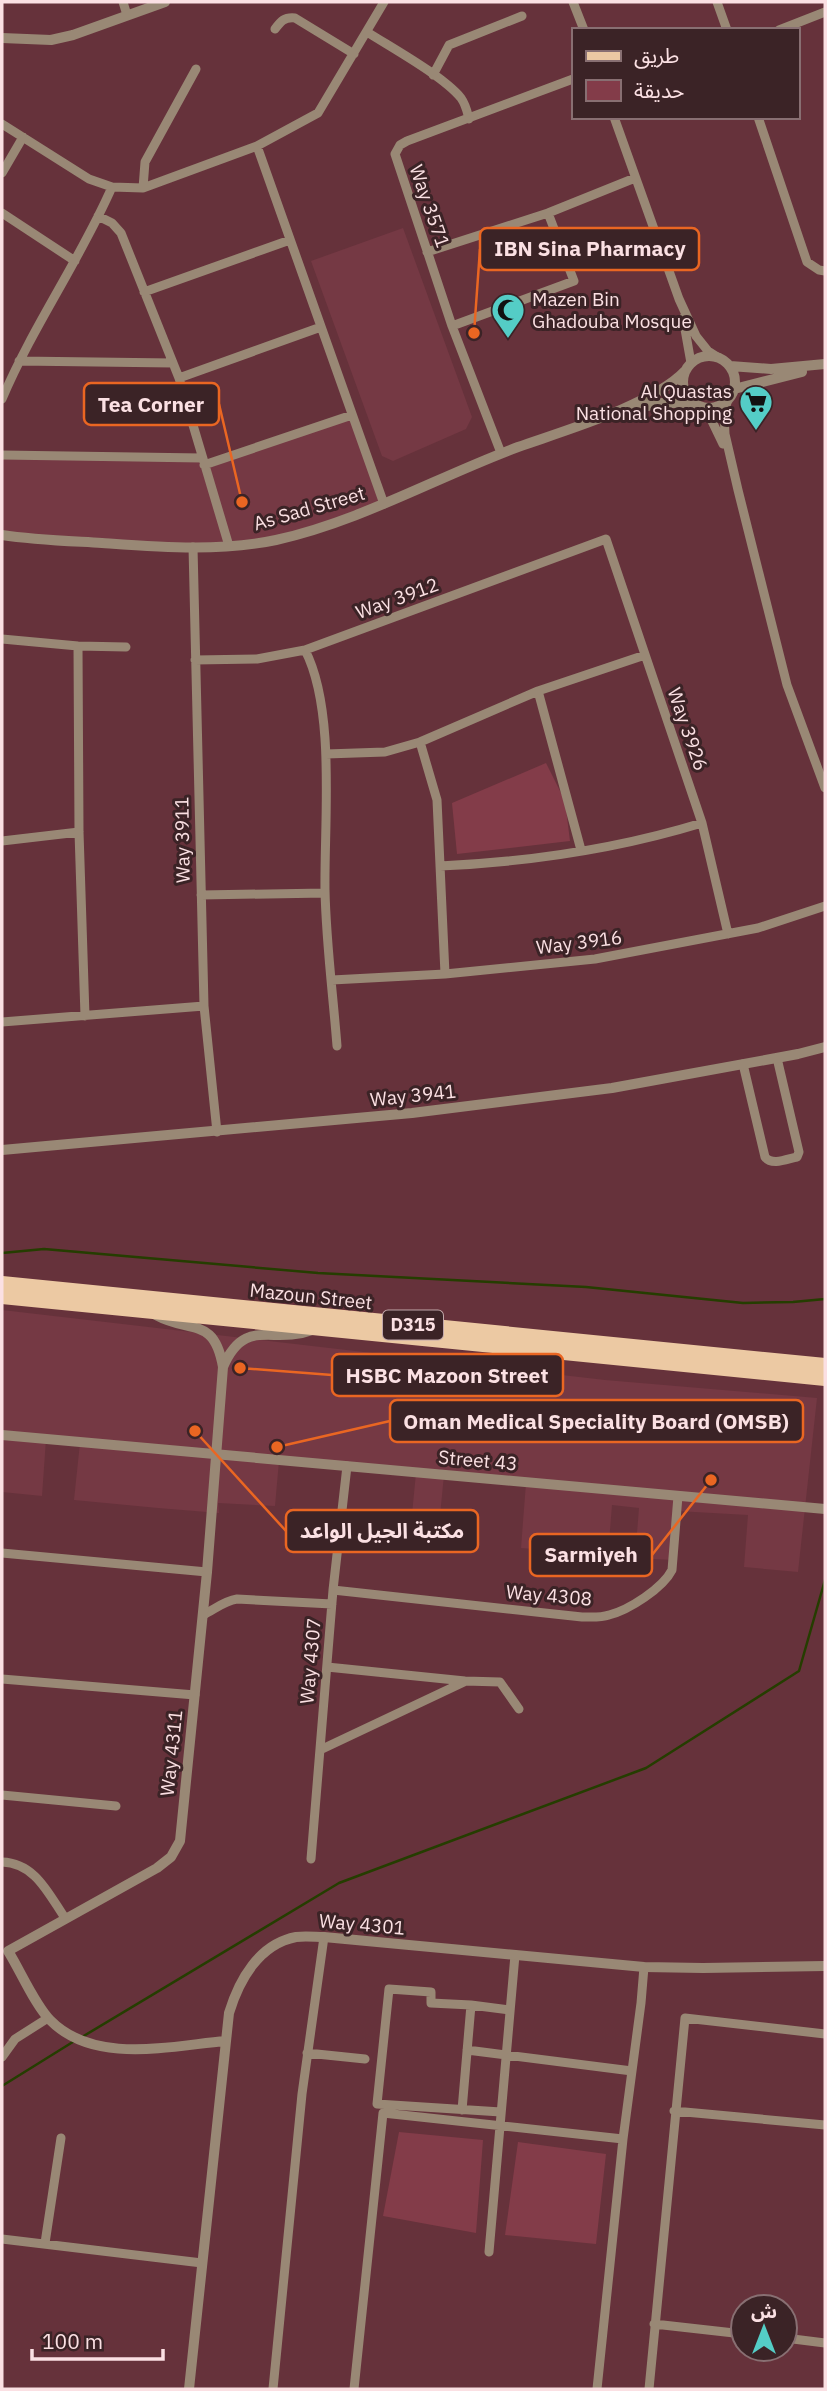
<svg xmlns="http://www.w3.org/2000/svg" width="827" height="2391" font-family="'IBM Plex Sans','Noto Sans Arabic',sans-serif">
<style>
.built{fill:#753944}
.green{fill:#833c49}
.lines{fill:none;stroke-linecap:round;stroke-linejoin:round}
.stream{stroke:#253d00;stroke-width:2.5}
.minor{stroke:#998875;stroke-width:9}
.tertiary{stroke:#998875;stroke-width:10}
.primary{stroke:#ecc9a3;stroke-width:14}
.labels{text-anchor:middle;stroke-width:6;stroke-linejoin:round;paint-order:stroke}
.shield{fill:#3b2326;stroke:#c1a7aa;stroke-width:2}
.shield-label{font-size:18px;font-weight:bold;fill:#fbe0e3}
.street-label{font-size:19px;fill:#fbe0e3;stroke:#3b2326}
.poi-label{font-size:19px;fill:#fbe0e3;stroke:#3b2326;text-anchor:start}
.leader{fill:none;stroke:#ea6622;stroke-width:2.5}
.callout-dot{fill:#ea6622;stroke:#3b2326;stroke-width:2.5}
.callout{fill:#3b2326;stroke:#ea6622;stroke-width:2.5}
.callout-label{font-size:21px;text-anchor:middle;font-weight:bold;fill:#fbe0e3}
</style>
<rect width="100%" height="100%" fill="#66323b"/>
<path class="built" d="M403,228L472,417L466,429L393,461L382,456L311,261Z
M352,415L384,504L320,527L236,546L2,535V455L202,458L204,465Z
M2,1310L605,1380L817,1398L798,1572L744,1567L748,1515L677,1511L674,1560L635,1558L639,1508L612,1505L608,1555L521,1548L526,1483L444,1475L438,1536L410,1535L416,1473L279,1461L275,1506L218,1503L219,1513L158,1508L74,1500L80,1443L46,1439L42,1496L2,1492Z"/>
<path class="green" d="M546,763L565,801L570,841L457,854L452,803Z
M399,2132L483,2140L476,2233L383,2216Z
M518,2142L606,2154L596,2244L505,2235Z"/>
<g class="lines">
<path class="stream" d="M2,1253L44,1249L318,1273L586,1287L743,1303L793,1302L825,1299
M82,2037L339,1883L646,1768L799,1671L825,1580
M2,2086L76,2040"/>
<path class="minor" d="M123,2L127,15
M573,2L584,30
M717,2L727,30
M275,29C281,21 284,17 295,18L354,54
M779,30L825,12
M367,32C392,48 443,76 461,98C466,105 467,111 469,119
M433,75L449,45L522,16
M614,117L679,299L696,336L708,351L719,358
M758,117L807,262L819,270L825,271
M2,124L89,179L112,187L143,188L257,146L318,113L384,2
M257,146L384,504
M2,173L23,137
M143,188L145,162L196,69
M2,213L75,261
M98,216L112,223L121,233L179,378L229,546
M427,252L548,213L635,178
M144,292L290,240
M683,318L691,363
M452,326L574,281L548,213
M19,361L173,363
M179,378L321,327
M2,399C33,326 80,260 112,187
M728,399L724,413L725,434L738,490L787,685L825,788
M701,407L710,417L723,444
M501,453L452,326L395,154L400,145L407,141L573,79
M2,455L202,458
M204,465L352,415
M193,547L204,1006L217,1132
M2,639L78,646L126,647
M78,646L79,832L85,1016
M305,650C336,710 324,822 325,890C326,942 333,994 337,1046
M195,660L257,659L305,650L606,539L702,823L728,934
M538,691L581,850
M420,742L437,800L445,974
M326,754L385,752L420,742L538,691L645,655
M2,841L79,832
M440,866C528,862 617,849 702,823
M201,895L325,893
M332,980L445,974L595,959L758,928L825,906
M2,1022L204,1006
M743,1064L765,1157C772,1166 787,1159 797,1157L799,1152L777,1058
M2,1553L207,1572
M333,1590L582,1617C591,1617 600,1618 609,1615C629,1610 663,1588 672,1570L678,1496
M203,1615C215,1609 224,1601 237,1599L332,1604
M327,1667L465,1681L500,1682L519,1709
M2,1679L195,1695
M320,1750L464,1682
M2,1795L116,1806
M311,1859L333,1590L347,1466
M2,1862C35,1863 48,1893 65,1918
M471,2005L431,2003V1992L389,1989L377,2104L501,2112
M467,2050L632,2071
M307,2053L365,2059
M2,2057L15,2039L48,2018
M462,2110L471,2005L510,2010
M674,2111L825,2125
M2,2239L202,2263
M45,2243L61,2138
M489,2252L515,1955
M654,2324L743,2334
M785,2338L825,2343
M273,2389L302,2094L324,1937
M354,2389L383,2113L623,2139
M597,2389L623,2139L641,2003L644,1967
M649,2389L685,2018L825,2034"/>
<path class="tertiary" d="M2,38L51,40L73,35L165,2
M683 382a26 26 0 1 1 52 0a26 26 0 1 1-52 0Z
M730,366L771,369L825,364
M734,389L802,372
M628,410L662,403H693
M2,535C35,540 69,541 102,543C159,547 219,552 276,540C361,521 437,477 518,447C563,431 653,405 685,371
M2,1150L412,1113L612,1088L798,1054L825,1047
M156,1315C191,1334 214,1316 223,1367L207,1572L180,1841L171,1857L157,1868L8,1951C20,1970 35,2005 50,2020C94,2065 170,2046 225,2041
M223,1367C245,1316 272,1345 312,1330
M2,1435L825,1509
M189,2389L229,2013C239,1980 259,1944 296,1937C305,1936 316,1937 324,1937L644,1967L703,1968L825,1966"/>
<path class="primary" d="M2,1283L825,1365
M2,1297L825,1379"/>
</g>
<defs>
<symbol id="mosque-pin" viewBox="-11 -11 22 30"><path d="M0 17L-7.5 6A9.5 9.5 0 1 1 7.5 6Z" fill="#54cdc6" stroke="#3b2326"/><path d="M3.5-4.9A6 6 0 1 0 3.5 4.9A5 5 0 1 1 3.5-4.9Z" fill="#111"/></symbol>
<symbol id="supermarket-pin" viewBox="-11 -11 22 30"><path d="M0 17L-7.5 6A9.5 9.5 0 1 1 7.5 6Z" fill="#54cdc6" stroke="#3b2326"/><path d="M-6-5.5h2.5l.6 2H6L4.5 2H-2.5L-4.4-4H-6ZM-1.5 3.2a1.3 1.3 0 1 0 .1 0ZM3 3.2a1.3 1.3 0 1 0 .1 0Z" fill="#111"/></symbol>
</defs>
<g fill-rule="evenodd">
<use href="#mosque-pin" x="489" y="291" width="38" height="52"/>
<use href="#supermarket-pin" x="737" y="383" width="38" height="52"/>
</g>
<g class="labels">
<rect class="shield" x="383" y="1310.5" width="60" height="29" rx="5"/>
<g class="shield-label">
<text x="413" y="1331">D315</text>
</g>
<g class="street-label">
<text transform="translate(430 206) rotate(71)" y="7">Way 3571</text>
<text transform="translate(309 508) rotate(-16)" y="7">As Sad Street</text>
<text transform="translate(397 598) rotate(-20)" y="7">Way 3912</text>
<text transform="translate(688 729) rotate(71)" y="7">Way 3926</text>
<text transform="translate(182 840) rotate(-91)" y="7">Way 3911</text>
<text transform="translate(579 942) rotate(-7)" y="7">Way 3916</text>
<text transform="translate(413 1095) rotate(-6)" y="7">Way 3941</text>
<text transform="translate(311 1296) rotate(6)" y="7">Mazoun Street</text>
<text transform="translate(478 1460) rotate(5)" y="7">Street 43</text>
<text transform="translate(549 1595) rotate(5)" y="7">Way 4308</text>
<text transform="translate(310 1661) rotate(-85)" y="7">Way 4307</text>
<text transform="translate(171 1753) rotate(-84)" y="7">Way 4311</text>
<text transform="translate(362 1924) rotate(5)" y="7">Way 4301</text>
</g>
<g class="poi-label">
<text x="532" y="306">Mazen Bin<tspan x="532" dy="22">Ghadouba Mosque</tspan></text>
<text x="732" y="398" text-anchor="end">Al Quastas<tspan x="732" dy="22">National Shopping</tspan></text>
</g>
</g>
<path class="leader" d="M474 333L480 249M242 502L219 404M240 1368L332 1375M277 1447L390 1421M195 1431L286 1531M711 1480L652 1555"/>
<g class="callout-dot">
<circle cx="474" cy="333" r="7"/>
<circle cx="242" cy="502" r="7"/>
<circle cx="240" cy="1368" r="7"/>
<circle cx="277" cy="1447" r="7"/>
<circle cx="195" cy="1431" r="7"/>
<circle cx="711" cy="1480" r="7"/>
</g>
<g class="callout">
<rect x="480" y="228" width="219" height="42" rx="7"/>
<rect x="84" y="383" width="135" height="42" rx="7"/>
<rect x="332" y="1354" width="231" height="42" rx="7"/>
<rect x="390" y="1400" width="413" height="42" rx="7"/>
<rect x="286" y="1510" width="192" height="42" rx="7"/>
<rect x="530" y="1534" width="122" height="42" rx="7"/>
</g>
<g class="callout-label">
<text x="590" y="256">IBN Sina Pharmacy</text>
<text x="151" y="412">Tea Corner</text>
<text x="447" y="1383">HSBC Mazoon Street</text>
<text x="596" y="1429">Oman Medical Speciality Board (OMSB)</text>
<text x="382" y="1538">مكتبة الجيل الواعد</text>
<text x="591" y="1562">Sarmiyeh</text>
</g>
<rect width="827" height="2391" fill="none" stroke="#fbe0e3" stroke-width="7"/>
<rect x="572" y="28" width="228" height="91" fill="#3b2326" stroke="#886f72" stroke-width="2"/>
<rect x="586" y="51" width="35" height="10" fill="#ecc9a3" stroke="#886f72" stroke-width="2"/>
<text x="634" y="63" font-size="21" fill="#fbe0e3">طريق</text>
<rect x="586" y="80" width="35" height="21" fill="#833c49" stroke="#886f72" stroke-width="2"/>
<text x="634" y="98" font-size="21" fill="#fbe0e3">حديقة</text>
<g transform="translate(764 2328)"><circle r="33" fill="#3b2326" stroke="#886f72" stroke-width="2"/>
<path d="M0-5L12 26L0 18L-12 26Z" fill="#54cdc6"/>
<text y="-10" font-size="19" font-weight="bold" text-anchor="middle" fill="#fbe0e3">ش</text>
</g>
<path d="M32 2349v10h131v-10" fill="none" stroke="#fbe0e3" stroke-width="3.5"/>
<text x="42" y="2349" font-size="21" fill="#fbe0e3" stroke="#3b2326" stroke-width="5" paint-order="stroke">100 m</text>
</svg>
